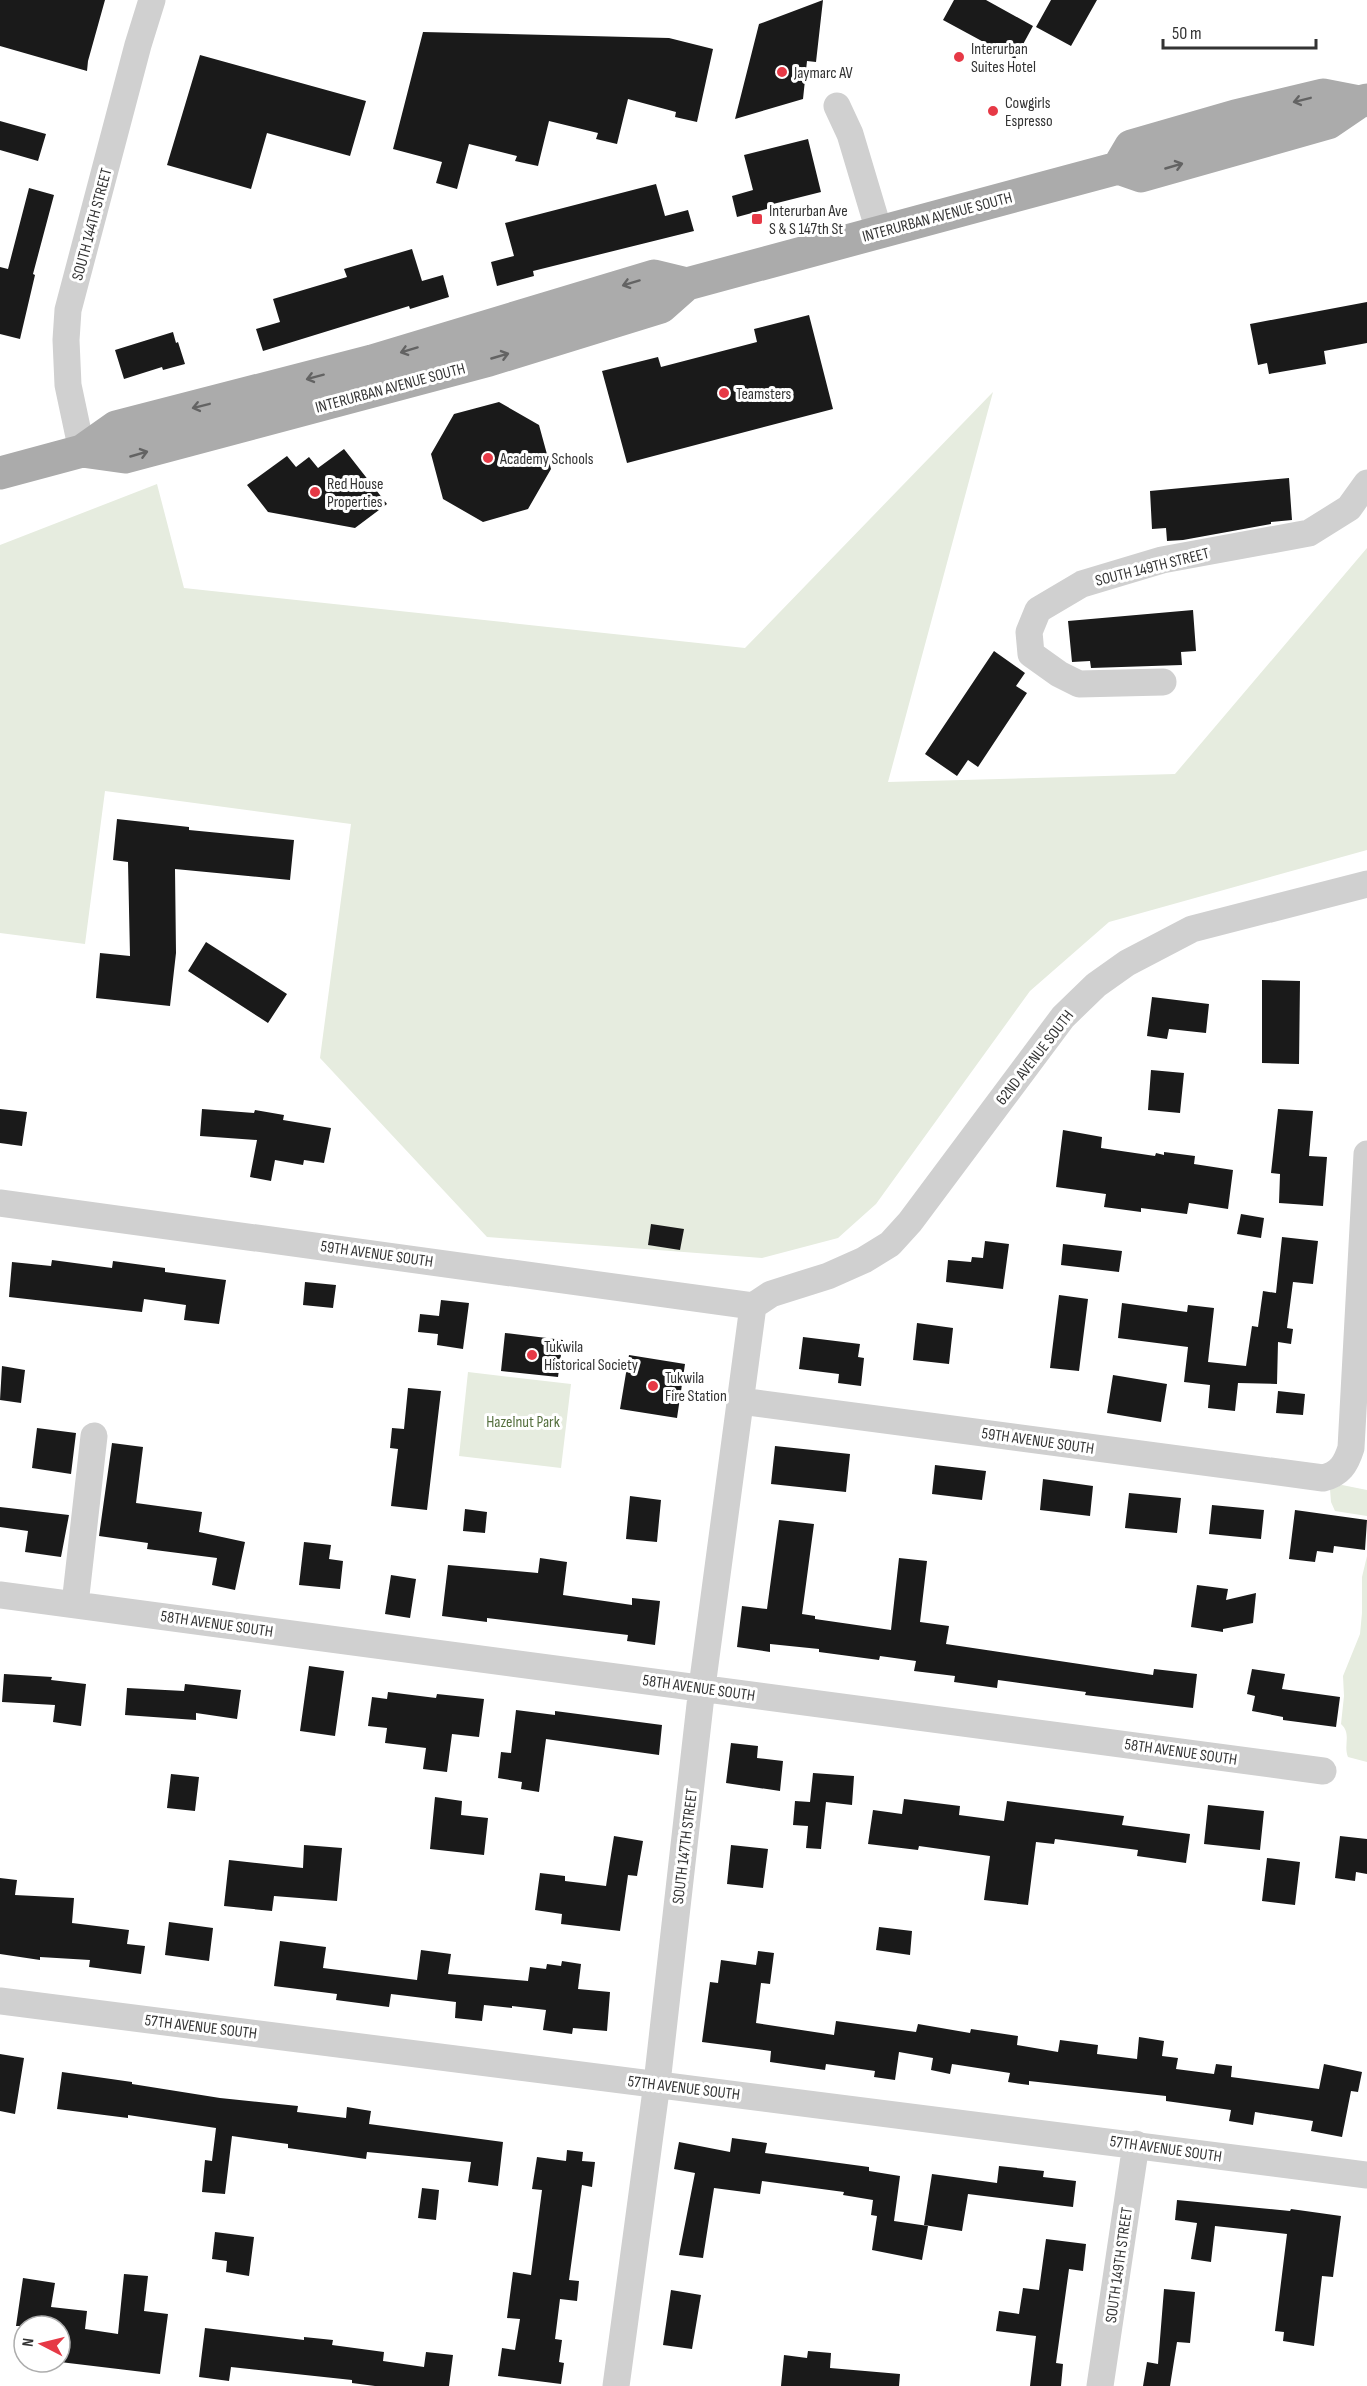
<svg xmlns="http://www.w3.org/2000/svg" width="1367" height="2386" font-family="'Sofia Sans Condensed',sans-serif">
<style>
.green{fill:#e6ecdf}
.building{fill:#1a1a1a}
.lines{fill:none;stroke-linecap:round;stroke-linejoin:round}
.minor{stroke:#d0d0d0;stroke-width:27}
.major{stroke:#ababab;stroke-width:33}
.oneway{stroke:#636363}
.poi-dot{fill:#e63946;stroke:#fff;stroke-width:2}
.labels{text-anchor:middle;stroke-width:6;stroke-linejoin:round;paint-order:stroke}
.poi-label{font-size:16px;fill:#333;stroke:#fff;text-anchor:start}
.street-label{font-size:16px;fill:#333;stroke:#fff}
.park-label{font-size:16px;fill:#56703f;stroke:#fff}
</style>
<rect width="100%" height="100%" fill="#fff"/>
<path class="green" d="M993,392L888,782L1175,774L1367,548V850L1109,922L1030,991L876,1204L838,1238L762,1258L487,1237L320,1058L351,824L105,791L85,944L0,933V545L157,484L184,588L745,648Z
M468,1372L571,1384L561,1468L459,1456Z
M1342,1485L1367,1490V1516L1335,1511L1331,1502L1330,1489Z
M1367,1556V1762L1348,1757C1343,1745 1352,1734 1341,1724L1344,1696L1343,1676L1360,1634L1362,1613V1577Z"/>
<path class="building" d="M0,0H105L88,61L87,71L0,46Z
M823,0L816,62L807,61L803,99L735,119L759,24Z
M954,0H986L1033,26L1015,59L943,20Z
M1051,0H1097L1071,46L1036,27Z
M423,32L669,38L713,49L697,122L675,117L676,112L628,99L617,144L596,139L598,133L549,121L538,166L515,161L517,156L469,144L457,189L436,183L442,162L393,149Z
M200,55L366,101L350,156L267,133L251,189L167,165Z
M0,121L46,134L38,161L0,150Z
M808,139L821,192L773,204L774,207L737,217L732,196L753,190L744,155Z
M656,184L665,216L688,210L694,231L533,271L534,276L497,286L491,262L514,256L505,223Z
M29,188L54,195L33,274L35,275L20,339L0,334V267L8,269Z
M412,249L422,281L443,275L449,297L410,309L409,306L263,351L256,329L280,322L273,299L347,277L344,269Z
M1367,302V343L1324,351L1326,364L1269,374L1267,363L1258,365L1250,324Z
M809,315L833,409L627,463L602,371L658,357L661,367L757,342L754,329Z
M173,332L176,343L178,342L185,364L163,370L162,367L124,379L115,350Z
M499,402L539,425L551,469L528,509L483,522L443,499L431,454L454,414Z
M344,449L387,504L355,528L268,512L247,485L287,456L296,467L309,457L318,468Z
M1289,478L1292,520L1271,522V524L1183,540L1167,541L1166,528L1152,529L1150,491Z
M1193,610L1196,651L1181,652L1182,665L1091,668L1090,661L1072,662L1068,621Z
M994,651L1025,673L1016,686L1027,693L978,767L968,760L957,776L925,754Z
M117,819L189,827V830L294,840L290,880L175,869L176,953L170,1006L96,998L100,953L130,956L128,862L113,860Z
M206,942L287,994L268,1023L188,971Z
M1262,980L1300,981L1299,1064L1262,1063Z
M1152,997L1209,1004L1206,1033L1169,1029L1167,1039L1147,1036Z
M1151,1070L1184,1073L1180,1113L1148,1110Z
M0,1109L27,1112L22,1146L0,1143Z
M202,1109L254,1113L255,1110L284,1115L283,1120L331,1128L324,1163L304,1160L303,1165L275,1160L271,1181L250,1177L257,1140L200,1136Z
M1278,1109L1313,1111L1309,1156L1327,1157L1323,1206L1279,1203L1280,1174L1271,1173Z
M1063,1130L1102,1137L1101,1148L1155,1156L1156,1153L1164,1155V1152L1195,1156L1194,1164L1233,1170L1228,1209L1189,1203L1187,1214L1141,1208V1212L1104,1207L1106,1194L1056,1187Z
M1241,1214L1264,1218L1261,1238L1237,1234Z
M651,1224L684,1229L680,1250L648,1245Z
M1282,1237L1318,1241L1313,1284L1293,1282L1287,1328L1293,1329L1291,1344L1278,1342L1277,1384L1238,1383L1235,1411L1208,1408L1210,1385L1184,1382L1188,1347L1118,1338L1122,1303L1187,1312L1188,1305L1214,1308L1208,1362L1246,1366L1252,1326L1258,1327L1263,1291L1276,1293Z
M985,1241L1009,1244L1003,1289L946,1282L948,1260L971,1262L972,1257L983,1258Z
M1063,1244L1122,1251L1119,1272L1061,1265Z
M52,1260L112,1268L113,1261L165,1268V1272L226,1280L219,1324L184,1320L186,1305L144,1299L142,1312L9,1297L12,1262L51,1266Z
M305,1282L336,1285L333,1308L303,1305Z
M1059,1295L1088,1299L1079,1371L1050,1368Z
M441,1300L469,1303L463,1349L437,1345L438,1334L418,1332L420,1314L439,1316Z
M917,1323L953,1328L949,1364L913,1360Z
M505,1333L563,1340L558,1377L501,1371Z
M803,1337L860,1344L858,1357L864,1358L861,1386L838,1383L839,1374L799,1369Z
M629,1355L685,1364L677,1418L620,1409Z
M2,1366L25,1370L21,1403L0,1400Z
M1113,1375L1167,1384L1161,1422L1107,1413Z
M408,1388L441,1391L427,1510L391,1506L398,1449L390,1448L392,1428L404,1429Z
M1278,1391L1305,1394L1303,1415L1276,1413Z
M37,1428L76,1433L71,1474L32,1468Z
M112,1443L143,1447L136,1503L202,1512L199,1532L245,1542L235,1590L212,1585L217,1558L147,1549L148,1543L99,1536Z
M775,1446L850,1454L846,1492L771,1484Z
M935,1465L986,1471L982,1500L932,1494Z
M1043,1479L1093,1486L1090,1516L1040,1510Z
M1129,1493L1181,1498L1177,1533L1125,1528Z
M630,1496L661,1500L657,1542L626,1539Z
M1212,1505L1264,1510L1261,1539L1209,1534Z
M0,1507L69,1515L61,1557L25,1552L28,1531L0,1527Z
M465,1509L487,1512L485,1533L463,1531Z
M1295,1510L1367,1520L1365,1550L1334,1546L1333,1553L1317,1551L1315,1562L1289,1559Z
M779,1520L814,1524L802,1614L815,1616V1619L891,1630L899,1558L927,1561L920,1622L949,1626L946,1644L1153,1675L1154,1669L1197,1674L1193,1708L1085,1695L1086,1692L998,1680L997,1688L954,1682L955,1676L914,1671L916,1661L880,1656L879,1660L819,1652V1649L770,1644V1652L737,1647L742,1606L767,1609Z
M304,1542L331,1545L329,1559L343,1561L340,1589L299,1585Z
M540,1558L567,1562L563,1595L632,1605V1598L660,1601L655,1645L627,1641L628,1635L487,1618V1622L442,1616L448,1565L538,1573Z
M391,1575L416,1579L410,1618L385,1614Z
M1197,1585L1228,1589L1226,1600L1256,1593L1253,1623L1223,1629V1632L1191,1627Z
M309,1666L344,1671L335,1736L300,1731Z
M1252,1669L1285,1674L1282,1689L1340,1697L1336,1727L1283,1720V1717L1252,1711L1255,1696L1247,1694Z
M4,1674L52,1677L51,1680L86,1684L81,1726L53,1722L55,1705L2,1702Z
M185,1684L241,1690L237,1719L196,1713V1720L125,1715L127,1688L184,1691Z
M388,1692L436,1698L437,1694L484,1699L479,1737L452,1734L447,1772L423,1769L426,1748L385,1743L387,1728L368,1726L372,1697L387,1699Z
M516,1710L555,1715V1711L662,1725L659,1755L546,1739L539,1792L521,1789L522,1782L498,1778L501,1752L511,1753Z
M731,1743L758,1746L757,1758L783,1761L780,1791L726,1783Z
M813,1773L854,1776L852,1805L826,1802L821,1849L806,1848L808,1826L793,1825L795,1801L810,1802Z
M171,1774L199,1777L195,1811L167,1808Z
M435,1797L462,1801L461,1815L488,1818L484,1855L430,1849Z
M904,1799L960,1806L959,1815L1004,1821L1007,1801L1124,1816L1122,1825L1190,1834L1186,1863L1137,1856L1138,1850L1055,1839L1054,1844L1036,1842L1028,1905L984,1900L990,1856L919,1846L918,1850L868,1844L873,1810L902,1814Z
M1208,1805L1264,1811L1260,1850L1204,1844Z
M614,1836L643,1841L637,1876L628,1875L620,1931L561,1924L562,1914L535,1910L540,1873L565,1876V1881L606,1886Z
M1340,1836L1367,1839V1874L1356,1872L1355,1881L1335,1878Z
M304,1845L342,1848L337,1901L274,1896L272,1911L224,1906L229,1860L303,1868Z
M731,1845L768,1849L763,1888L727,1884Z
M1267,1858L1300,1862L1295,1905L1262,1901Z
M0,1878L17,1880L15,1895L74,1898L72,1923L129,1930L127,1944L145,1946L141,1974L89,1967L90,1960L40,1957V1960L0,1954Z
M169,1922L213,1928L209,1961L165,1955Z
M879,1927L912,1931L910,1955L876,1950Z
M280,1941L326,1947L323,1968L417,1980L421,1950L451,1954L448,1974L528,1981L530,1967L546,1969L547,1964L561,1966L562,1961L581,1964L578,1989L610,1992L607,2031L573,2028L572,2034L543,2030L546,2010L512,2006V2008L484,2005L482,2021L455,2018L456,2002L391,1994L389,2007L336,2000L337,1994L274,1986Z
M758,1951L774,1953L770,1984L761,1983L756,2023L834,2035L836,2021L916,2032L918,2024L970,2033L971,2029L1018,2036L1017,2045L1058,2052L1060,2040L1098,2045L1097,2054L1137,2059L1139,2037L1164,2041L1162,2056L1178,2058L1176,2069L1214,2074L1216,2064L1232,2066L1231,2077L1319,2089L1324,2064L1362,2072L1358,2092L1351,2091L1342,2137L1311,2131L1313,2121L1255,2112L1253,2125L1229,2121L1231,2110L1166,2101V2096L1029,2081V2085L1008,2082L1010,2073L952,2064L950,2074L931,2070L933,2058L899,2052L895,2080L874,2077L875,2071L826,2064L825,2070L770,2062L771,2051L702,2042L710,1982L718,1983L721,1960L756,1965Z
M0,2054L24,2058L15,2114L0,2111Z
M62,2072L132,2082V2084L220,2098L298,2106L297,2112L346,2118L347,2107L371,2111L369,2124L503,2142L498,2186L468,2182L471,2162L367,2152L366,2159L288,2148V2144L232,2136L225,2194L202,2192L205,2160L212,2161L216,2128L128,2115V2118L57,2109Z
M732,2138L767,2143L765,2153L869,2167V2171L900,2176L894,2221L928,2226L922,2260L872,2250L877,2216L871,2215L873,2200L843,2195L844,2192L762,2181L760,2194L714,2188L703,2258L679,2255L695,2173L674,2169L679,2142L730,2152Z
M567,2150L583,2152L582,2161L595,2162L592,2187L582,2185L569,2280L579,2281L577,2301L560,2299L555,2339L562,2340L559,2362L564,2363L561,2384L498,2376L502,2348L515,2350L520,2319L507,2318L513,2272L531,2275L542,2190L532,2189L537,2157L566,2161Z
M999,2166L1044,2171L1043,2177L1076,2181L1073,2207L968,2194L962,2231L924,2225L932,2174L997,2183Z
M422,2188L439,2190L436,2220L418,2218Z
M1177,2200L1290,2211L1291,2209L1341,2216L1333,2277L1322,2276L1314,2346L1283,2341L1284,2332L1275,2331L1287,2234L1215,2226L1211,2262L1191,2259L1197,2223L1175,2220Z
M215,2232L254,2237L249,2276L226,2272L227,2261L212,2259Z
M1046,2239L1086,2244L1083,2271L1069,2269L1056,2363L1063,2364L1061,2386H1030L1036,2336L996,2331L999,2311L1019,2314L1023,2288L1039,2290Z
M124,2274L148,2276L144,2311L168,2314L160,2374L60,2362V2326H16L23,2278L55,2283L51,2307L87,2311L85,2329L118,2334Z
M1164,2289L1195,2292L1190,2343L1177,2342L1170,2386H1143L1147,2362L1158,2364Z
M671,2290L701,2295L692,2349L663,2345Z
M205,2328L304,2340V2337L333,2340L332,2345L384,2352L383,2361L424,2367L426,2352L453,2355L449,2386H375L352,2383V2380L231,2367L229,2381L199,2377Z
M808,2351L831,2353L830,2368L900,2374L899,2386H781L784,2355L807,2358Z"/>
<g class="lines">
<path class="minor" d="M837,106L850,134L879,231
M82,451L68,385L66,340L68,310L138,45L152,0
M1163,682L1079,684L1059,674L1031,654L1029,632L1038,610L1082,584L1162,560L1309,533L1349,508L1367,483
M0,1203L753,1306
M753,1306L771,1294L828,1276L864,1260L890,1244L910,1222L1063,1017L1096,985L1127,963L1192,929L1367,884
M741,1401L1323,1478C1340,1474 1346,1464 1351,1448L1367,1154
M0,1595L1323,1771
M75,1604L94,1436
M0,2001L1367,2175
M616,2386L657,2083L702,1687L753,1306
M1100,2386L1136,2144"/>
<path class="major" d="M1118,168L1131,146L1235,116L1323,95L1359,102
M82,451L125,457L489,360L661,307L687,284L1118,168L1141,176L1328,123L1359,102L1367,100
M0,473L82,451L116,427L372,361L654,276L687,284"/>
</g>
<defs><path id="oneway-shaft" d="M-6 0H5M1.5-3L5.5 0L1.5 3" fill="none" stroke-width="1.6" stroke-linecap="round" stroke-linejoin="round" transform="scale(1.5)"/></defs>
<g class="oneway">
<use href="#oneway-shaft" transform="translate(1302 100) rotate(166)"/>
<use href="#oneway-shaft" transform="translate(1174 166) rotate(-16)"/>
<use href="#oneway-shaft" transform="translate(631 283) rotate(163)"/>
<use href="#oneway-shaft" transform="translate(409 350) rotate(163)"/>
<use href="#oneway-shaft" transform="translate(500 356) rotate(-16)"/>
<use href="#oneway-shaft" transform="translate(315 377) rotate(165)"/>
<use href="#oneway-shaft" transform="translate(201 406) rotate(166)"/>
<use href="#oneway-shaft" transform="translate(139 454) rotate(-16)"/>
</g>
<g class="poi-dot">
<circle cx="959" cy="57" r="6"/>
<circle cx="782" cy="72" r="6"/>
<circle cx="993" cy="111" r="6"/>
<rect x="751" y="213" width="12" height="12" rx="3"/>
<circle cx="724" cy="393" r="6"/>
<circle cx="488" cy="458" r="6"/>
<circle cx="315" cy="492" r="6"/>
<circle cx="532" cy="1355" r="6"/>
<circle cx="653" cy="1386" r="6"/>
</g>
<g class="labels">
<g class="poi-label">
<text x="971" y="54">Interurban<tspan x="971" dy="18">Suites Hotel</tspan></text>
<text x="794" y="78">Jaymarc AV</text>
<text x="1005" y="108">Cowgirls<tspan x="1005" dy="18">Espresso</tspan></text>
<text x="769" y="216">Interurban Ave<tspan x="769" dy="18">S &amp; S 147th St</tspan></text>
<text x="736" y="399">Teamsters</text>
<text x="500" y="464">Academy Schools</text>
<text x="327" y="489">Red House<tspan x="327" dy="18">Properties</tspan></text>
<text x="544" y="1352">Tukwila<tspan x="544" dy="18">Historical Society</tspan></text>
<text x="665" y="1383">Tukwila<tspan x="665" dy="18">Fire Station</tspan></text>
</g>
<g class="street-label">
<text transform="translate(937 216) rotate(-15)" y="6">INTERURBAN AVENUE SOUTH</text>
<text transform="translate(91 224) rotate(-75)" y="6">SOUTH 144TH STREET</text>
<text transform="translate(390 387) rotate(-15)" y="6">INTERURBAN AVENUE SOUTH</text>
<text transform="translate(1152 566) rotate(-14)" y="6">SOUTH 149TH STREET</text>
<text transform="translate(1034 1057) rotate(-52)" y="6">62ND AVENUE SOUTH</text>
<text transform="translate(377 1253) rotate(8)" y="6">59TH AVENUE SOUTH</text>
<text transform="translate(1038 1440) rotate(8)" y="6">59TH AVENUE SOUTH</text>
<text transform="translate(217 1623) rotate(8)" y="6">58TH AVENUE SOUTH</text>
<text transform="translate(699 1687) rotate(8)" y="6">58TH AVENUE SOUTH</text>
<text transform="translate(1181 1751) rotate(8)" y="6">58TH AVENUE SOUTH</text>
<text transform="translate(684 1846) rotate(-83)" y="6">SOUTH 147TH STREET</text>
<text transform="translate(201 2026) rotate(7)" y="6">57TH AVENUE SOUTH</text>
<text transform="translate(684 2087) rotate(7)" y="6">57TH AVENUE SOUTH</text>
<text transform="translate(1166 2148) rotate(8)" y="6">57TH AVENUE SOUTH</text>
<text transform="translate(1118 2265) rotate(-82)" y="6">SOUTH 149TH STREET</text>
</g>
<g class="park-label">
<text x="523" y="1427">Hazelnut Park</text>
</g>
</g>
<g transform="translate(42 2344) rotate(277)"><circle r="28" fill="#ffffff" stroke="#adadad" stroke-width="1.5"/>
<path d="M0-4.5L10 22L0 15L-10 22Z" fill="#e63946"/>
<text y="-9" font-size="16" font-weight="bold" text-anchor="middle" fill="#333333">N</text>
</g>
<path d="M1163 39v9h153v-9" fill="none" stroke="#333333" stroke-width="3"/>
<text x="1172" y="39" font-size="18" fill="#333333" stroke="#ffffff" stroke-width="4.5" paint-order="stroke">50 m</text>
</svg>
